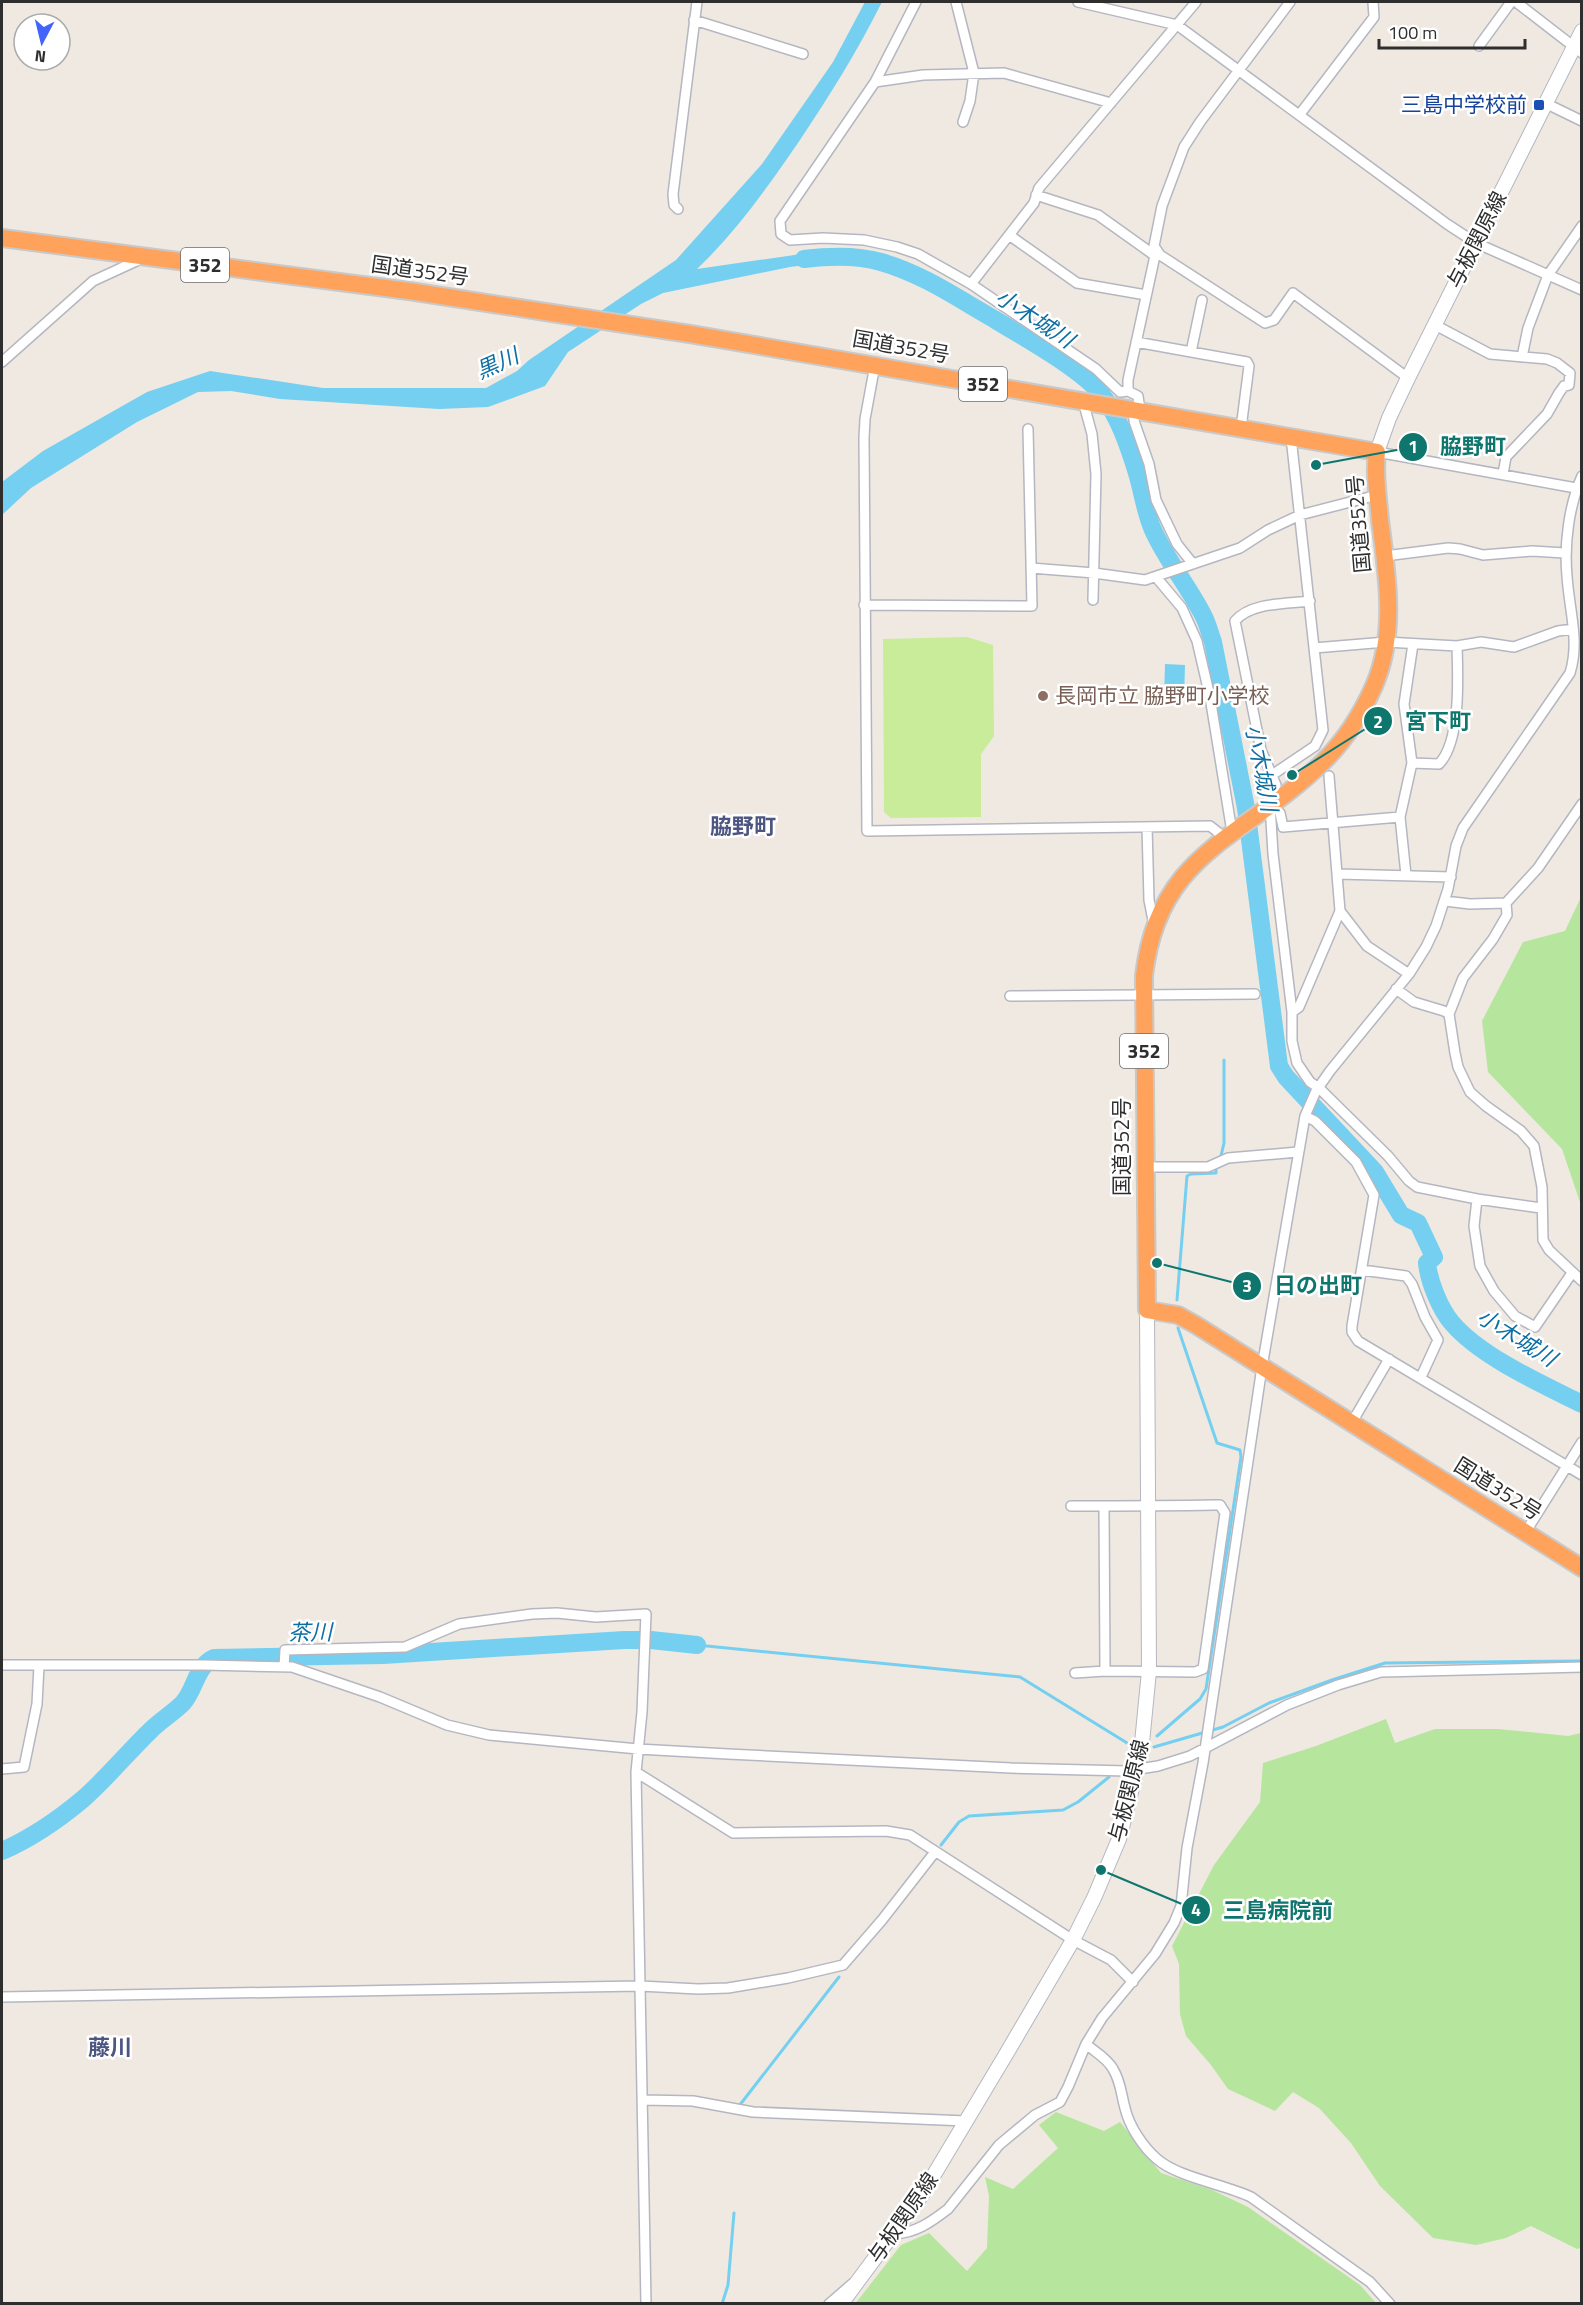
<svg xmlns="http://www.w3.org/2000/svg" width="1583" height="2305" font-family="'Titillium Web','Noto Sans JP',sans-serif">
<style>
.green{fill:#b6e59e}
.pitch{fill:#c9ec9a}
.water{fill:#75cff0}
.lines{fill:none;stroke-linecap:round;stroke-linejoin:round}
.stream{stroke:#75cff0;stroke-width:3}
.river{stroke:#75cff0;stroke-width:18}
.street-casing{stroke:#b4b7c1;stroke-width:12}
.secondary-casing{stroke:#b4b7c1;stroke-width:16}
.highway-casing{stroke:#c9c9c9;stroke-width:20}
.street{stroke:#fff;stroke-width:9}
.secondary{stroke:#fff;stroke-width:14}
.highway{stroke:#ffa35c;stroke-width:16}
.transit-dot{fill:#1a4fb4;stroke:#fff;stroke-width:2}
.education-dot{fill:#8d6e63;stroke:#fff;stroke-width:2}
.labels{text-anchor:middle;stroke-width:5;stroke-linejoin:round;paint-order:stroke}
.shield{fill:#fff;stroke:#6d6d6d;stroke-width:1.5}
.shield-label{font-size:20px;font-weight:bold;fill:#2e2e2e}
.transit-label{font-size:21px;fill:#164399;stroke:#fff;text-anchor:end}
.street-label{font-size:21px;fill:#2e2e2e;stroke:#fff}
.education-label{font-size:21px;fill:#785e54;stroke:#fff;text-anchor:start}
.water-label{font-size:22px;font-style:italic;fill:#0d6fa3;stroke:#fff}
.neighbourhood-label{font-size:22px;font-weight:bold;fill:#4d5680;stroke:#fff}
.leader{fill:none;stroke:#0f766e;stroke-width:2}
.callout-dot{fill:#0f766e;stroke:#fff;stroke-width:2}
.mark-label{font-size:18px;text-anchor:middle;font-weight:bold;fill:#fff}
.callout-label{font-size:22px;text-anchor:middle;font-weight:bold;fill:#0f766e;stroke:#fff;stroke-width:5;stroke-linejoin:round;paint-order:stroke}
</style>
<rect width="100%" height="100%" fill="#efe9e1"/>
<path class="green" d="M1581,897V1205L1562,1149L1488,1072L1482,1021L1523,942L1565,931Z
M1386,1719L1395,1743L1435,1729H1498L1568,1736L1581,1733V2248L1577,2249L1531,2226L1506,2238L1476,2245L1433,2238L1380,2186L1351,2143L1319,2108L1293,2092L1275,2111L1228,2089L1211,2065L1186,2036L1180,2014L1179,1964L1172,1946L1214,1865L1260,1802L1263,1763L1316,1746Z
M1056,2112L1104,2131L1120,2122L1161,2173L1212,2190L1248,2207L1360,2285L1376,2303L855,2304L901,2245L929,2233L967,2271L987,2248L989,2196L985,2177L1013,2189L1058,2148L1039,2125Z"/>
<path class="pitch" d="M967,637L993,645L994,736L981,754V817L891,818L884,812L883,639Z"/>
<path class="water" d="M865,2H882C858,50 830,95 800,140C769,185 737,231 697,269L829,250L828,262L790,267L663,293L641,304L568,352L545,386L488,407L439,409L280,399L231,391L198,392L137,422L31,488L2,515V482L43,451L147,392L210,371L323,388H486L517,371L529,360L676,260L762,164L833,62Z
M1165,664L1185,665L1184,701L1164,700Z"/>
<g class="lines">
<path class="stream" d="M1220,1160L1224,1143V1060
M1177,1300L1187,1176L1191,1174L1216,1173V1170
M697,1645L1020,1677L1132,1746
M1157,1736L1200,1699L1206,1689L1241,1457L1240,1450L1217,1443L1178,1328
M1154,1747L1223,1727L1269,1703L1332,1680L1385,1663L1582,1661
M1124,1766L1127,1762
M941,1845L959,1822L969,1816L1063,1810L1078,1802L1109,1777
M739,2106L839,1977
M722,2304L728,2285L734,2213"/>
<path class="river" d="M804,259C829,256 857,255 881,262C923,274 957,298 994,319C1023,337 1082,369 1102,395C1119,417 1129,447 1137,473C1143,493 1145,512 1153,530C1167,561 1189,587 1204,617C1208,625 1210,634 1213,642L1246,808L1279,1066L1286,1077L1375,1172L1401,1215L1418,1223L1434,1257L1427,1263C1429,1282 1440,1309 1452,1323C1481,1357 1542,1384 1582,1404
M2,1851C32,1838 58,1820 83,1799C107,1778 128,1752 151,1730C161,1720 173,1713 183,1703C195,1690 196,1666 214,1658L383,1655L624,1640H651L697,1645"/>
<defs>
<path id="street" d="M916,2L875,82L780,221L781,234L790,240L823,238L864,240L897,247L918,254L971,284L1096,369L1120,392L1128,391L1138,396L1140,410
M956,2L974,73L970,101L963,122
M1078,2L1177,25L1447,224L1476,243L1582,290
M1290,2L1200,122L1184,147L1162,206L1154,246L1160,255L1265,323L1274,320L1293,293L1408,378
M1516,2L1582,53
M694,20L803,54
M1479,46L1511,2
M875,82L923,75L1004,73L1111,103
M1545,103L1582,121
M1300,114L1374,17L1373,2
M1036,195L1098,215L1154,255
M678,209L674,205L673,194L697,2
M1009,235L1077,283L1146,295
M971,284L1034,203L1039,188L1196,2
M1435,325L1490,354L1547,359L1557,363L1570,373L1569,385L1564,386L1559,393L1547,414L1506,457L1503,474
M1136,342L1247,362L1249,366L1241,428
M1191,352L1202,300
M1522,357L1528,328L1548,275L1582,226
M2,362L93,281L143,258
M875,365L865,419L864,438L867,831L1210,826L1224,837
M1128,391V380L1156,251
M1083,401L1092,434L1096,474L1093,600
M1134,410V421L1149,464L1156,500L1177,544L1193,564
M1377,452L1576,488
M1385,556L1448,548L1460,549L1483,555L1532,551L1565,553
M1031,568L1094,573L1145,580L1240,548L1268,530L1300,515L1377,495
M1156,577L1182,608L1197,641L1210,697L1232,832
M864,605L1032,606L1028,429
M1457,646L1481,642L1514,647L1558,631L1573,629
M1314,648L1386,642L1457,646C1458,677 1461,741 1439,764L1412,763L1400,817L1406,875
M1412,763L1404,704L1413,644
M1272,775L1315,746L1323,730L1291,437
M1276,785L1261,750L1235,621C1251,602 1287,604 1310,601
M1270,804L1273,854L1292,1012V1041L1297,1063L1310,1082L1319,1088L1388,1156L1409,1181L1417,1187L1477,1199L1541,1208
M1280,813L1283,827L1400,817
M1147,827L1149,900L1154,925
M1338,874L1451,877
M1445,901L1470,904L1506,903L1538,868L1582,804
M1506,903L1507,915L1493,939L1463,978L1449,1014L1455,1053L1458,1067L1470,1092L1486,1106L1521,1131L1534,1146L1542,1187L1543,1240L1549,1250L1582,1281
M1340,911L1367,946L1409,974
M1396,989L1414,1002L1444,1011L1449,1014
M1010,996L1255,994
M1292,1012L1299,1007L1340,911L1329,776
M1305,1116L1315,1121L1356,1162L1374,1195L1352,1326V1332L1358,1341L1582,1475
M1144,1167H1208L1228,1158L1298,1152
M1477,1199L1474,1226L1480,1266L1494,1291L1515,1316L1535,1327L1572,1273
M1362,1270L1406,1276L1412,1284L1425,1317L1438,1340L1421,1377
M1351,1424L1389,1359
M1071,1506C1119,1506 1167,1506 1214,1505H1220L1225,1513L1203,1669L1195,1672L1105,1671L1104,1506
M1525,1533L1582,1442
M2,1665H204L292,1667L380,1697L447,1725L489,1735L638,1749L728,1754L1011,1768L1127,1771L1158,1766L1190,1756L1287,1705L1338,1685L1381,1672L1582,1667
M1075,1673L1105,1671
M2,1769L24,1767L37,1704L39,1666
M636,1772L733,1833L886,1831L910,1835L1073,1940L1111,1960L1133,1982
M2,1997L640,1986L636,1772L642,1712L646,1614L596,1617L557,1613L532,1614L459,1624L405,1647L285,1650L284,1667
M1086,2044C1095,2052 1107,2058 1113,2069C1121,2082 1121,2094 1125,2108C1129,2126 1143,2147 1157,2159C1179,2178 1224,2184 1251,2197L1370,2282L1390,2304
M644,2100L693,2101L753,2112L966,2121
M894,2234C916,2233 931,2222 948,2209L999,2145L1035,2115L1060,2102L1068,2087L1086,2044L1102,2018L1155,1954L1174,1923L1181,1906L1187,1848L1203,1763L1262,1367L1305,1116L1316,1091L1330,1071L1409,974L1426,947L1436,926L1448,889L1456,846L1463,828L1570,673C1580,641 1569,609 1567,576C1564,544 1569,505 1582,476
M646,2304L640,1986L698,1989L728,1988L788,1978L843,1965L882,1920L935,1852
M829,2304L852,2284"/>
<path id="secondary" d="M1377,452L1389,418L1408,378L1582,31
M841,2304L923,2193L1005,2056L1073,1940L1094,1898L1119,1839L1141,1753L1149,1671L1147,1310"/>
<path id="highway" d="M2,238L409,291L552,313L690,334L1377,452C1374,475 1378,496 1380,520C1387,575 1397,633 1374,686C1362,713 1345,740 1324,761C1246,838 1158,850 1144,976L1147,1310L1178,1315L1196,1325L1582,1568"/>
</defs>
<use href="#street" class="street-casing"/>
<use href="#secondary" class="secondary-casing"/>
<use href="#highway" class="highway-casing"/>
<use href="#street" class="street"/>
<use href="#secondary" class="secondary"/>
<use href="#highway" class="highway"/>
</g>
<rect class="transit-dot" x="1533" y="99" width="12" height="12" rx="3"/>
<circle class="education-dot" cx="1043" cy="696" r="6"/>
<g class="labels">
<g class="shield">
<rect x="181" y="248" width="48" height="34" rx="4.5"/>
<rect x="959" y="367" width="48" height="34" rx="4.5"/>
<rect x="1120" y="1034" width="48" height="34" rx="4.5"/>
</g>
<g class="shield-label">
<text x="205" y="272">352</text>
<text x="983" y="391">352</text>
<text x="1144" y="1058">352</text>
</g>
<g class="transit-label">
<text x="1527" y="112">三島中学校前</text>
</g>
<g class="street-label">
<text transform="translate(1477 240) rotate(-63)" y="7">与板関原線</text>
<text transform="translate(420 271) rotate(8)" y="7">国道352号</text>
<text transform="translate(901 347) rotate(10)" y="7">国道352号</text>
<text transform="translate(1359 524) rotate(-95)" y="7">国道352号</text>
<text transform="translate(1122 1147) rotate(-90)" y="7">国道352号</text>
<text transform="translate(1498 1489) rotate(32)" y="7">国道352号</text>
<text transform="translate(1129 1791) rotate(-76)" y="7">与板関原線</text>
<text transform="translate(903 2218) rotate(-55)" y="7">与板関原線</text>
</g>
<g class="education-label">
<text x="1055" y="703">長岡市立 脇野町小学校</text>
</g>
<g class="water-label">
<text transform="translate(1035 318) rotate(33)" y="8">小木城川</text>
<text transform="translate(497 363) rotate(-24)" y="8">黒川</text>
<text transform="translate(1262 768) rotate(79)" y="8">小木城川</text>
<text transform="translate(1517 1337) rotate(32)" y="8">小木城川</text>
<text transform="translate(310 1632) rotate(-1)" y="8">茶川</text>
</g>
<g class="neighbourhood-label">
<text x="743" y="834">脇野町</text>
<text x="110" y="2055">藤川</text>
</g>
</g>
<path class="leader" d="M1316 465L1413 447M1292 775L1378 721M1157 1263L1247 1286M1101 1870L1196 1910"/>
<g class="callout-dot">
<circle cx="1316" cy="465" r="6"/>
<circle cx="1292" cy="775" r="6"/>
<circle cx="1157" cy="1263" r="6"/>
<circle cx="1101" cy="1870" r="6"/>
<circle cx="1413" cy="447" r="15"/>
<circle cx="1378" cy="721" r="15"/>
<circle cx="1247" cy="1286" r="15"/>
<circle cx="1196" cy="1910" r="15"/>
</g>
<g class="mark-label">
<text x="1413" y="453">1</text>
<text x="1378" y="728">2</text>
<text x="1247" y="1292">3</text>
<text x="1196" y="1916">4</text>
</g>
<g class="callout-label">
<text x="1473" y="454">脇野町</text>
<text x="1438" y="729">宮下町</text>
<text x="1318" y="1293">日の出町</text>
<text x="1278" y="1918">三島病院前</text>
</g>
<rect width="1583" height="2305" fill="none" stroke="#2e2e2e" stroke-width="6"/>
<g transform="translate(42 42) rotate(187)"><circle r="28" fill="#ffffff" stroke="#ababab" stroke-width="1.5"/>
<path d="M0-4.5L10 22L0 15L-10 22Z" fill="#4264fb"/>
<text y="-9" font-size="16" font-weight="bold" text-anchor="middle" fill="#2e2e2e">N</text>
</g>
<path d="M1379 39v9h146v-9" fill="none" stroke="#2e2e2e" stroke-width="3"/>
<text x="1388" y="39" font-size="18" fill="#2e2e2e" stroke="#ffffff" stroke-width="4.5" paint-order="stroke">100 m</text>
</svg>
